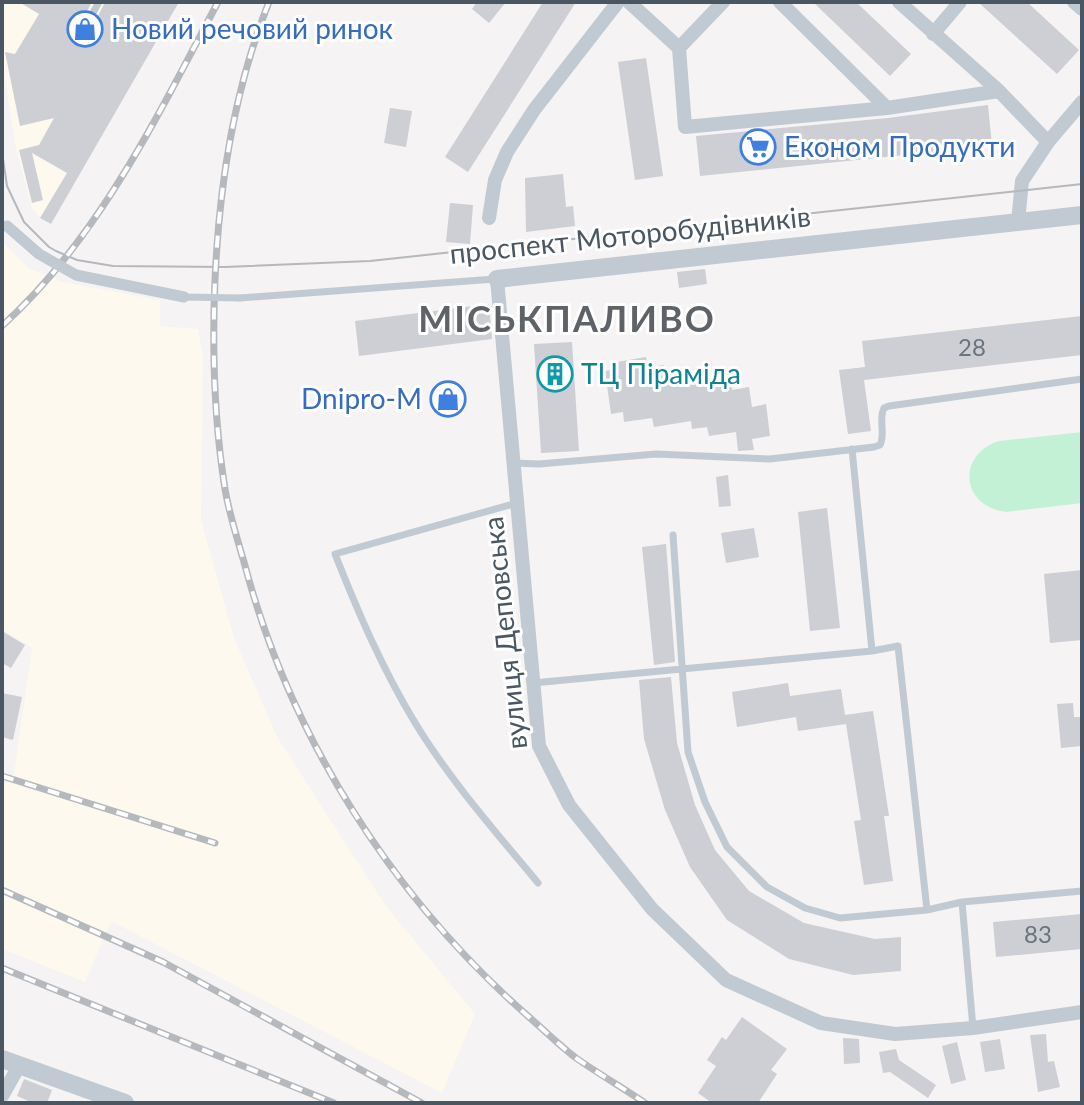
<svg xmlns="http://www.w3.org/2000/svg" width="1084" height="1105" font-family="Lato,sans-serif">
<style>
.commercial{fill:#fdf9ef}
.green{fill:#c3f1d5}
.building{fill:#cdcfd5}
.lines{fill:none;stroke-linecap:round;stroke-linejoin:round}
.service{stroke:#c1cad2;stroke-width:7}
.minor{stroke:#c1cad2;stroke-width:14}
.tertiary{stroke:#c1cad2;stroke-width:18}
.tram{stroke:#b5b8bd;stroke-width:2}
.rail-casing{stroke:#b5b8bd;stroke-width:7}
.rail{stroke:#fff;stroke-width:4;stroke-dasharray:12;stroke-linecap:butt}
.service-bridge{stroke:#c1cad2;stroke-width:7}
.pedestrian-bridge{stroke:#c1cad2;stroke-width:11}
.labels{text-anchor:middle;stroke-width:6;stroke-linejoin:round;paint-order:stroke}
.number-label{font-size:24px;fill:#6b747e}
.shop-label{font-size:28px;fill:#366cbe;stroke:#fff;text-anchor:start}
.street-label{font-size:28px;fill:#4a5661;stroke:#fff}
.culture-label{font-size:28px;fill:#0d838f;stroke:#fff;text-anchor:start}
.district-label{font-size:36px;font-weight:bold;letter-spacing:2px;fill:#5f6368;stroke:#fff}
</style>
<rect width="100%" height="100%" fill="#f5f3f3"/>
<path class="commercial" d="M2,2H179L51,224L40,218L32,208L16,149L2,60Z
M2,242L29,268L62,282L160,300V326L198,329L203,356L201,520L234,638L276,735L331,821L386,906L475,1014L442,1093L111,921L85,982L2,949V787L14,774L32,648L2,629Z"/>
<path class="green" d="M1082,432V503L1006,512C961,506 956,455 999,441Z"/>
<path class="building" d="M19,2H92L80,24L85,31L92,28L105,2H179L51,224L40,218L67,173L32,153L43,200L32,203L19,150L39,145L54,118L20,126L5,52L15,54L39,14Z
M477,2H506L489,23L472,9Z
M543,2H576L468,172L445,157Z
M813,2H856L911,54L890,76Z
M978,2H1027L1079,50L1057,74Z
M646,58L663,176L635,180L618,62Z
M988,105L992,146L700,176L696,136L888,118Z
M390,108L412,111L406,147L384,143Z
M563,174L566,207L573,206L575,226L526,232L525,178Z
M450,203L473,205L470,244L446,242Z
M705,269L707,284L679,288L677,272Z
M489,304L492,339L359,356L355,321Z
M1082,316V355L864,380L871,431L848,434L839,370L865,367L862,341Z
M572,342L579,451L541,453L534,344Z
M646,357L648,368L664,365L666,379L679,377L680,384L730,376L732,390L749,387L752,407L766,404L770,436L752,439L754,450L738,451L736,432L709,436L707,427L692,429L691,421L654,427L652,418L624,422L623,412L611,414L605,371L618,369L617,362Z
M728,475L731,506L719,507L716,477Z
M827,508L840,628L810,631L798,512Z
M754,528L759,557L726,563L721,533Z
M666,544L675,662L654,665L642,547Z
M1082,570V640L1050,643L1044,574Z
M2,631L25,645L11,668L2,663Z
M671,677L677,743L695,805L715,850L749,891L804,923L875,939L901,937V971L853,975L789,959L727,920L690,867L665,810L644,739L639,680Z
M788,683L790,696L841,689L845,715L873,711L889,816H884L893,881L864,885L854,821L861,820L846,724L798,731L796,717L737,727L732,692Z
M2,693L22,697L13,740L2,737Z
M1073,703L1074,717H1082V746L1061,748L1057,704Z
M1082,914V949L996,957L993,922Z
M742,1017L787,1049L771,1070L777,1074L758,1103H712L698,1093L716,1066L707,1060L722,1037L726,1040Z
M1046,1034L1048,1062L1054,1061L1060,1087L1038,1092L1030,1035Z
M843,1038L859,1039L860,1063L844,1064Z
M1000,1039L1005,1069L985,1072L980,1042Z
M957,1042L966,1080L951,1084L942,1046Z
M896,1049L899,1060L936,1085L928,1098L890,1072L883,1073L879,1052Z
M24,1079L52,1090L47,1103H33L17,1096Z"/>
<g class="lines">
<path class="service" d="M86,25L99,2
M240,298L495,279
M852,449L872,651L898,646L927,910L962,902L973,1028
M513,463L539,464L656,454L770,459L874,447L880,445C886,433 878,420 884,408L889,406L1082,379
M517,503L335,554C358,612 382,668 414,721C449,779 495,831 538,883
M673,535L688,752L705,802L727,847L767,887L805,908L840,918L927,910
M533,683L872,651
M962,902L1082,891"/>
<path class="minor" d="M629,2L679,48L685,127L887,108L999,91
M780,2L887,108
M899,2L999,91L1048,142
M1074,2L1082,9
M933,34L960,2
M679,48L723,2
M489,218L495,180L507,152L534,110L618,2
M1018,222L1022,181L1048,142L1082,102
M497,279L539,746L569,805L652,909L726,980L821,1023L895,1034L973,1028L1082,1012
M2,1096L19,1066"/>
<path class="tertiary" d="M497,279L1082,215
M2,1059L125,1103"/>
<path class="tram" d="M2,152L7,186L24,222L49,247L56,251L77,260L113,266L225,267L370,261L1082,184"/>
<defs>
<path id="rail" d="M269,2C234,89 219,187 215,280C212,350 214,420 225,489C229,513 237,538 244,562C290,737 393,898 529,1017C544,1030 560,1046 576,1058C599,1074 623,1088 645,1103
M2,326C99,238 157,117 218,2
M2,776L215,843
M2,890L163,962L422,1103
M2,968L334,1103"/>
</defs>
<use href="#rail" class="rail-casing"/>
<use href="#rail" class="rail"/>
<path class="service-bridge" d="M184,297L240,298"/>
<path class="pedestrian-bridge" d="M7,226L39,254L76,275L184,297"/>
</g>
<defs>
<symbol id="shop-ring" viewBox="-11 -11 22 22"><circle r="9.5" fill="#fff" stroke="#3f7fe0" stroke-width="1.5"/><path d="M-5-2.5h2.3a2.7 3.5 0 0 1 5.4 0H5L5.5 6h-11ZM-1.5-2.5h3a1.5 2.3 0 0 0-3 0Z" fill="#3f7fe0"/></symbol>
<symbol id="supermarket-ring" viewBox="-11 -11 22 22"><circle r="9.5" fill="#fff" stroke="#3f7fe0" stroke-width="1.5"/><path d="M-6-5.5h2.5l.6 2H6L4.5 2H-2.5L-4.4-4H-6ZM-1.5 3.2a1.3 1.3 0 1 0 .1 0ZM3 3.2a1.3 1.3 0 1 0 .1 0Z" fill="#3f7fe0"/></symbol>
<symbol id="building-ring" viewBox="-11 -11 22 22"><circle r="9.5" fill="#fff" stroke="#0f9aa8" stroke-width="1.5"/><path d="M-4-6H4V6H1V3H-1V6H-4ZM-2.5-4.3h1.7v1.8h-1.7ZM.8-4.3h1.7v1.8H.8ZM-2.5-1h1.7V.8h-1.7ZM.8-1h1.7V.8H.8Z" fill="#0f9aa8"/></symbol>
</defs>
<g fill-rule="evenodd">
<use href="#shop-ring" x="65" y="9" width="40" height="40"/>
<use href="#supermarket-ring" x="738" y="127" width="40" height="40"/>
<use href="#building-ring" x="535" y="354" width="40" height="40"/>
<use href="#shop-ring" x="428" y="379" width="40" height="40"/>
</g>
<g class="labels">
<g class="number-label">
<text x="972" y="356">28</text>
<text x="1038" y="943">83</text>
</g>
<g class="shop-label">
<text x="111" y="39">Новий речовий ринок</text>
<text x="784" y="157">Економ Продукти</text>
<text x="422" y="409" text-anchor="end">Dnipro-M</text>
</g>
<g class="street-label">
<text transform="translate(630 235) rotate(-6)" y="10">проспект Моторобудівників</text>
<text transform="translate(505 633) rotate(-96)" y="10">вулиця Деповська</text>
</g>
<g class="culture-label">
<text x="581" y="384">ТЦ Піраміда</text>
</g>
<g class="district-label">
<text x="567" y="332">МІСЬКПАЛИВО</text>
</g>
</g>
<rect width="1084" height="1105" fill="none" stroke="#4a5661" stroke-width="8"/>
</svg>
